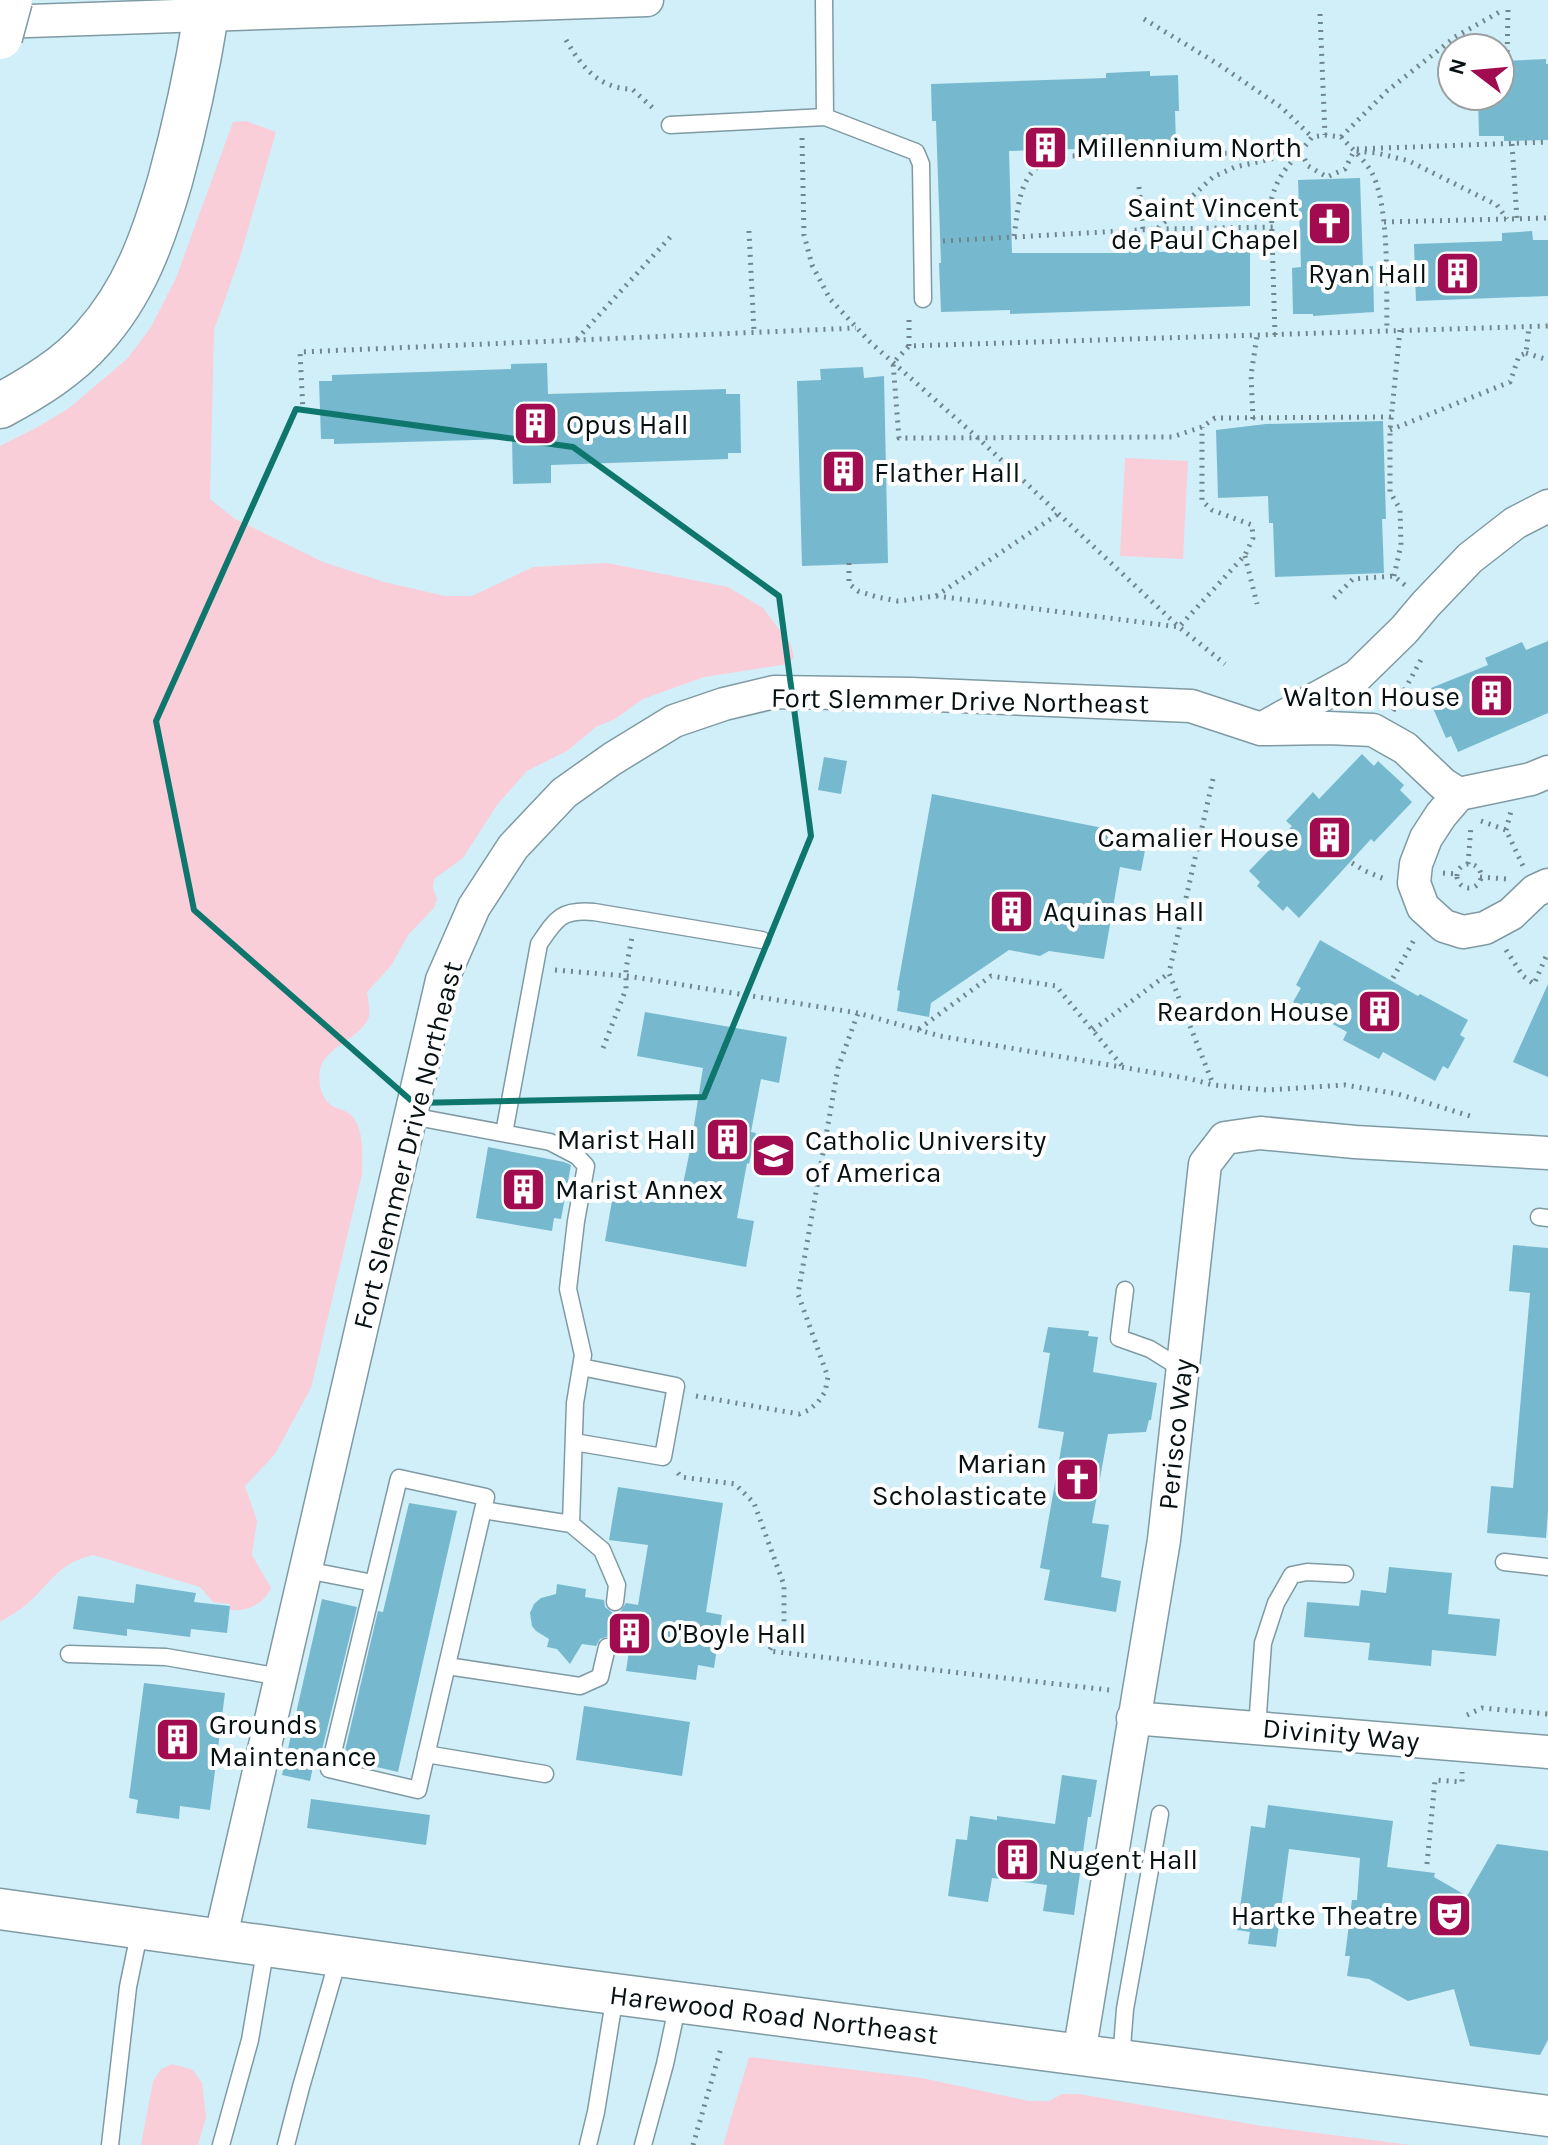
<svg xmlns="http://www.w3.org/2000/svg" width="1548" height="2145" font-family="Karla,sans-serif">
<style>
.green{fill:#f9ced8}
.building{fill:#76b9ce}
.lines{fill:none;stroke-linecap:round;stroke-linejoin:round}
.service-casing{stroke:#7f9aa3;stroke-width:19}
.minor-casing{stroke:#7f9aa3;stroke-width:35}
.tertiary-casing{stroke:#7f9aa3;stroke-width:43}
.secondary-casing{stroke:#7f9aa3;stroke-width:47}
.path{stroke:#71868c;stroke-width:5;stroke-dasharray:2 6;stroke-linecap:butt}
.service{stroke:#fff;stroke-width:16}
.minor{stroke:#fff;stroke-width:32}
.tertiary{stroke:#fff;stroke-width:40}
.secondary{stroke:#fff;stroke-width:44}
.secondary-bridge-casing{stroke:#7f9aa3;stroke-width:47;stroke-linecap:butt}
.secondary-bridge{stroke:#fff;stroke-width:44}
.marked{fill:none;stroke:#0f766e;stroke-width:6;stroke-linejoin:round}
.labels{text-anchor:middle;stroke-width:8;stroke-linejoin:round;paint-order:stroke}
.poi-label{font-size:28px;fill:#071114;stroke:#fff;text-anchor:start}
.street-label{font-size:28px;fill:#071114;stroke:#fff}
</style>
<rect width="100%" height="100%" fill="#d1eff9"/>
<path class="green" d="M246,121L276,132L240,257L214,330L210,499L235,519L323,562L384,582L445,596H472L533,567L607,563L728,587L763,608L791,645L794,657L788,664L704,677L643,699L615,719L596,727L567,751L527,771L497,805L463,858L434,879L433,888L437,899L434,908L408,935L391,966L367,992C368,999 370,1008 369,1016C364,1037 324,1047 320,1070C318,1084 321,1100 334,1107C340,1109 346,1111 351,1115C365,1129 362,1157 362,1174L311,1388L275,1454L245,1486L257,1521L252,1555L271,1588C264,1604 247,1612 230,1610V1604L213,1602L200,1587L93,1555C57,1564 52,1582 27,1604C19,1611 9,1616 0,1622V446L36,428L69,408L127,359L151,327L176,278L233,122Z
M1125,458L1188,461L1183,559L1120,556Z
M749,2057L922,2078L1029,2101H1049L1062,2094H1079L1262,2126L1411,2145H723Z
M172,2064L193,2070L202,2083L206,2117L198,2145H141L153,2081L161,2069Z"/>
<path class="building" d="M1546,59V64H1548V140L1504,141V136H1479L1478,96H1500L1501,61Z
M1150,71V76L1178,75L1179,111H1175L1176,145L1153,146V151L1109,152V148L1009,151L1012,253H1129V245L1159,244V252L1250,249V306L1010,314V310L941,312L939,263H941L936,121H932L931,84L1106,78V73Z
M1360,178L1363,267L1373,266L1374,312L1313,316V314H1293L1292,268L1301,267L1298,180Z
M1532,231L1533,240H1548V296L1416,301L1414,244L1502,241V233Z
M547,363L548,394L726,389V394H740L741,453H728V459L551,465V483L513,484L512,439L334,444V439H321L319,381H332V375L511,369V364Z
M863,367L864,378L884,376L888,563L802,566L797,381L821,380L820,369Z
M1383,421L1386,519H1382L1384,573L1275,577L1273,523H1269L1268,496L1218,498L1216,430L1266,424Z
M1548,641V713L1458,752L1451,736L1446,738L1432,706L1438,704L1431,688L1488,665L1485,658L1522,642L1526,650Z
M1362,754L1374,766L1378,761L1404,785L1400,790L1412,802L1374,842L1371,839L1299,918L1287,906L1283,911L1257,886L1260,882L1249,871L1292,826L1286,821L1313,792L1319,799Z
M824,757L847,761L841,794L818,790Z
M932,794L1128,833L1127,836L1147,840L1141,871L1120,867L1104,959L1049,951L1040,956L1009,950L931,1003L929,1017L897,1011L900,991L897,990Z
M1320,940L1418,996L1420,994L1468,1020L1460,1035L1465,1038L1448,1069L1443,1066L1435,1081L1383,1052L1379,1059L1343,1040L1347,1032L1293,1002L1301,988L1296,985Z
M1548,984V1077L1513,1062Z
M645,1012L787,1037L779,1083L761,1079L751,1132L756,1133L749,1164L747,1163L737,1218L754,1221L746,1267L605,1241L613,1195L658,1203L661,1190L681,1194L690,1150L703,1068L637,1056Z
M488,1147L564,1162L571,1165L561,1219L554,1218L552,1231L476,1218Z
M1513,1245L1548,1248V1512L1546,1538L1487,1533L1491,1486L1513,1488L1530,1293L1509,1291Z
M1048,1327L1089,1331L1088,1336L1098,1337L1093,1372L1157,1383L1151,1420H1149L1146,1432L1108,1434L1092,1523L1109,1525L1101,1577L1121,1581L1116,1612L1044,1600L1050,1570L1040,1568L1064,1432L1038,1428L1050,1353L1043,1352Z
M618,1487L723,1503L706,1612L722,1615L714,1668L698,1665L696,1680L626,1671L629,1651L618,1649L615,1640L609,1636L600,1639L596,1646L582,1644L570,1664L557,1649L547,1647L549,1639L536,1631L532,1626L530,1613L534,1604L541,1598L556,1594L557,1584L586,1589L585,1597L604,1600L605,1607L613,1613L620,1612L626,1603L638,1605L648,1545L609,1540Z
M409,1503L457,1511L398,1772L343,1759L378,1611L383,1612Z
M1389,1567L1452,1573L1448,1614L1500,1619L1496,1656L1432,1650L1431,1666L1368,1660L1370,1643L1304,1637L1307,1602L1359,1606L1361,1590L1386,1593Z
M136,1584L196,1593L194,1602L230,1606L227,1633L191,1629L190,1637L127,1629V1636L73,1629L78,1596L134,1603Z
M322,1599L357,1607L321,1754L316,1753L310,1781L282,1775Z
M144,1683L225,1693L210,1810L180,1806L179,1819L136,1813L138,1800L129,1798Z
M584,1706L690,1722L682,1776L576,1760Z
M1062,1775L1097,1780L1091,1817H1088L1074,1915L1043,1911L1047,1885L992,1878L988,1902L948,1896L956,1839L967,1840L970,1816L997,1820V1816L1055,1824Z
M311,1799L430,1815L426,1845L307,1828Z
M1268,1805L1393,1821L1387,1867L1435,1873L1434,1877L1467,1896L1497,1844L1548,1851V2040L1540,2055L1470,2046L1454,1989L1408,2001L1369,1979L1347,1976L1350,1956H1345L1352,1900H1357L1360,1858L1289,1849L1276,1947L1248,1944L1250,1932L1237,1930L1251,1826L1265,1828Z"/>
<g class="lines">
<defs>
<path id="service" d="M824,0L825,117
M670,125L825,117L916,152L921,164L923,299
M411,1116L550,1142L577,1156L586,1166L576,1221L568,1289L583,1355L575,1403L571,1524L483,1510
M504,1133L539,944C556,919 561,909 594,912L762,940
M1539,1217L1548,1218
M1125,1290L1119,1338L1150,1349L1182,1369
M574,1442L663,1457L676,1386L581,1367
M399,1478L486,1497L418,1790L329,1769Z
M571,1524L602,1550L617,1585L615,1602
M1504,1562L1548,1567
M306,1570L373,1583
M69,1654L166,1657L281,1677
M447,1666L580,1686L600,1677L607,1647
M1257,1728L1263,1643L1276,1603L1292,1575L1307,1572L1345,1574
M426,1754L545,1774
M1121,2060L1125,2009L1160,1814
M110,2145L128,1987L140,1929
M221,2145L250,2040L266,1946
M286,2145L301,2087L339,1956
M588,2145L596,2112L615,1995
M643,2145L665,2064L678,2003"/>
<path id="minor" d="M0,22L647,0
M1264,729L1328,728L1373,730L1405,748L1443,784L1459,794
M1548,772L1531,779L1459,794L1441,815L1426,838L1416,864L1414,883L1423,907L1444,926L1463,932L1485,928L1511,914L1535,891L1548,885
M1133,1718L1548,1752
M220,1940L442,980L474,907L513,847L564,793L612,759L674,721L724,704L774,692L911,694L1191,706L1261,729L1357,676L1404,630L1426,604L1470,558L1515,523L1548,506
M1079,2054L1164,1540L1205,1164L1225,1138L1260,1133L1355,1142L1548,1153"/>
<path id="tertiary" d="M0,1909L561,1987L1548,2116"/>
<path id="secondary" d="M0,406C33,388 68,367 93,338C134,293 153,239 170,181C185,126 197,71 206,15"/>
</defs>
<use href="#service" class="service-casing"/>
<use href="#minor" class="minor-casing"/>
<use href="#tertiary" class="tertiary-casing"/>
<use href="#secondary" class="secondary-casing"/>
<path class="path" d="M1320,14L1325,135
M1144,19L1218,64L1281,107L1312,137
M566,40C581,66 599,89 632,89L655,110
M1507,60L1508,10
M1341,137L1387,91L1455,37L1503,10
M802,138L804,235L812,265L830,299L870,342L978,438L1179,627L1225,664
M1512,144L1517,219
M1357,149L1548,142
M1301,152L1308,166L1327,177L1345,169L1354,151L1377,153L1409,161L1497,205L1507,219
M1139,187L1143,230
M1384,222L1548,218
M1158,228L1213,177L1235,167L1289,155
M749,231L754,332
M1014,236C1018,212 1018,178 1042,164C1049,160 1060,159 1067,156L1300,152
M943,241L1157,229L1273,227
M1275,335L1271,201C1279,169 1294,162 1312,137L1325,135L1341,137C1352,149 1366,161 1373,175C1390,211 1386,290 1387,331
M577,339L674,233
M909,346V315
M1526,353L1548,360
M303,412L300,352L856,328
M1391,417L1215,418L1202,427L1172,437L899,438L893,363L909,346L1548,326
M1253,419L1251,375L1257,336
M1390,430L1510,382L1519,356L1526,353L1529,327
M1245,556L1257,604
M849,563V584L858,591L877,597L898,601L936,596L1058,514
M1394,576L1401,545L1400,509L1390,492V430L1400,330
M936,596L1179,627L1245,555L1253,538L1252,525L1212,510L1202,501V427
M1334,598L1353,579L1394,576L1406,586
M1393,711L1423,656
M1213,779L1169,973L1213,1084
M1481,821L1506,830L1523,866
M1506,830L1511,811
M1352,863L1365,871L1387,880
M1468,864L1471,826
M1457 876a12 12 0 1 1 24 0a12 12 0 1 1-24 0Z
M1443,873L1457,874
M1480,877L1507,879
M1506,950L1523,976L1534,984L1548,952
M555,970L627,976L858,1013L940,1036L1191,1079L1213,1085L1267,1090L1345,1085L1398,1094L1470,1116
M1393,978L1415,938
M919,1029L991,976L1056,986L1123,1067
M1093,1030L1169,973
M603,1048L626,989V969L632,937
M696,1396L799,1414L809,1410L818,1402L825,1392L828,1377L798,1294L838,1068L858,1013
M678,1473L681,1477L735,1484L754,1503L784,1585V1625L769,1651L1109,1690
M1467,1715L1482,1708L1548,1714
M1427,1864L1435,1780L1462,1782V1772
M693,2145L721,2048"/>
<use href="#service" class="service"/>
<use href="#minor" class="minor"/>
<use href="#tertiary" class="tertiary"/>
<use href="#secondary" class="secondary"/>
<defs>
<path id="secondary-bridge" d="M0,37L10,0"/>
</defs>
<use href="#secondary-bridge" class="secondary-bridge-casing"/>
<use href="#secondary-bridge" class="secondary-bridge"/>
</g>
<path class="marked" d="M296,409L573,447L779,596L811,836L704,1097L414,1103L194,910L156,721Z"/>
<defs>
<symbol id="building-square" viewBox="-11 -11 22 22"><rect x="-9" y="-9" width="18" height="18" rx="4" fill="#a10b4f" stroke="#fff"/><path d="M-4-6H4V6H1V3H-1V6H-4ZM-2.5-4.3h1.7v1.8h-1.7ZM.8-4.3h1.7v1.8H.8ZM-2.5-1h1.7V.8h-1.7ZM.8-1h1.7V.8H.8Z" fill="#fff"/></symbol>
<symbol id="church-square" viewBox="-11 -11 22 22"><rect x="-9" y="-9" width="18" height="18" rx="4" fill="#a10b4f" stroke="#fff"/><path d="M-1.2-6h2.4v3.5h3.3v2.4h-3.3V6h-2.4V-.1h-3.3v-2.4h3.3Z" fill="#fff"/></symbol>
<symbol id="university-square" viewBox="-11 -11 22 22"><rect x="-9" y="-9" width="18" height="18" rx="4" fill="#a10b4f" stroke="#fff"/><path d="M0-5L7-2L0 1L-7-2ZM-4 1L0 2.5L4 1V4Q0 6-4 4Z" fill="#fff"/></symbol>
<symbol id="theatre-square" viewBox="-11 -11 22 22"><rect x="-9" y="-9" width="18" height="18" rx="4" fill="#a10b4f" stroke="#fff"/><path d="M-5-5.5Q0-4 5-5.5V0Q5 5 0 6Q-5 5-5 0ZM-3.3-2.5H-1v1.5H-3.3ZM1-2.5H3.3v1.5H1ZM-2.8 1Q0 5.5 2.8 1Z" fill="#fff"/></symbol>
</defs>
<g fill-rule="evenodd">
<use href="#building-square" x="1020" y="122" width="51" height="51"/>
<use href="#church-square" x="1304" y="198" width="51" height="51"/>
<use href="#building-square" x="1432" y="248" width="51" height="51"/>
<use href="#building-square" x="510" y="398" width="51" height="51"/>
<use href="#building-square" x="818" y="446" width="51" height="51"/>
<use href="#building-square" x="1466" y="670" width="51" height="51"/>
<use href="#building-square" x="1304" y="812" width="51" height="51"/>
<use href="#building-square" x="986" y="886" width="51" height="51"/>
<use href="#building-square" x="1354" y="986" width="51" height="51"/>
<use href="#building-square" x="702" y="1114" width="51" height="51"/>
<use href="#university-square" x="748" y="1130" width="51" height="51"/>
<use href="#building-square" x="498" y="1164" width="51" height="51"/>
<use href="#church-square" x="1052" y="1454" width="51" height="51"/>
<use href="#building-square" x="604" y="1608" width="51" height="51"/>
<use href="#building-square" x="152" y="1714" width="51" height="51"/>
<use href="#building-square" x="992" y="1834" width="51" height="51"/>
<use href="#theatre-square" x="1424" y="1890" width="51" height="51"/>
</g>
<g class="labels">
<g class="poi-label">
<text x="1076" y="157">Millennium North</text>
<text x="1299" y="217" text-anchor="end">Saint Vincent<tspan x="1299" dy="32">de Paul Chapel</tspan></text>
<text x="1427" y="283" text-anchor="end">Ryan Hall</text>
<text x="566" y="434">Opus Hall</text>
<text x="874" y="482">Flather Hall</text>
<text x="1460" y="706" text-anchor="end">Walton House</text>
<text x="1299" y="847" text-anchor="end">Camalier House</text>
<text x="1043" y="921">Aquinas Hall</text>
<text x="1349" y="1021" text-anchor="end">Reardon House</text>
<text x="696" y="1149" text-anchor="end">Marist Hall</text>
<text x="805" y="1150">Catholic University<tspan x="805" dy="32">of America</tspan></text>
<text x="555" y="1199">Marist Annex</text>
<text x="1047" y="1473" text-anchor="end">Marian<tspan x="1047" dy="32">Scholasticate</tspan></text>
<text x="660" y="1643">O'Boyle Hall</text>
<text x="209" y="1734">Grounds<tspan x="209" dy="32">Maintenance</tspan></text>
<text x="1048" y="1869">Nugent Hall</text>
<text x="1418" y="1925" text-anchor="end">Hartke Theatre</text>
</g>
<g class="street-label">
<text transform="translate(960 700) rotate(1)" y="10">Fort Slemmer Drive Northeast</text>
<text transform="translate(407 1145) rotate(-76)" y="10">Fort Slemmer Drive Northeast</text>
<text transform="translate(1175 1434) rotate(-84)" y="10">Perisco Way</text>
<text transform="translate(1341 1734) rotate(5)" y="10">Divinity Way</text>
<text transform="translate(774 2014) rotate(7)" y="10">Harewood Road Northeast</text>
</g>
</g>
<g transform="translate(1476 72) rotate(286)"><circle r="38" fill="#ffffff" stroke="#9ca0a1" stroke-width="2"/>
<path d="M0-6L14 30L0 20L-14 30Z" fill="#a10b4f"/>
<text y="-12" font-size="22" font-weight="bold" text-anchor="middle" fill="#071114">N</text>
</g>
</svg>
